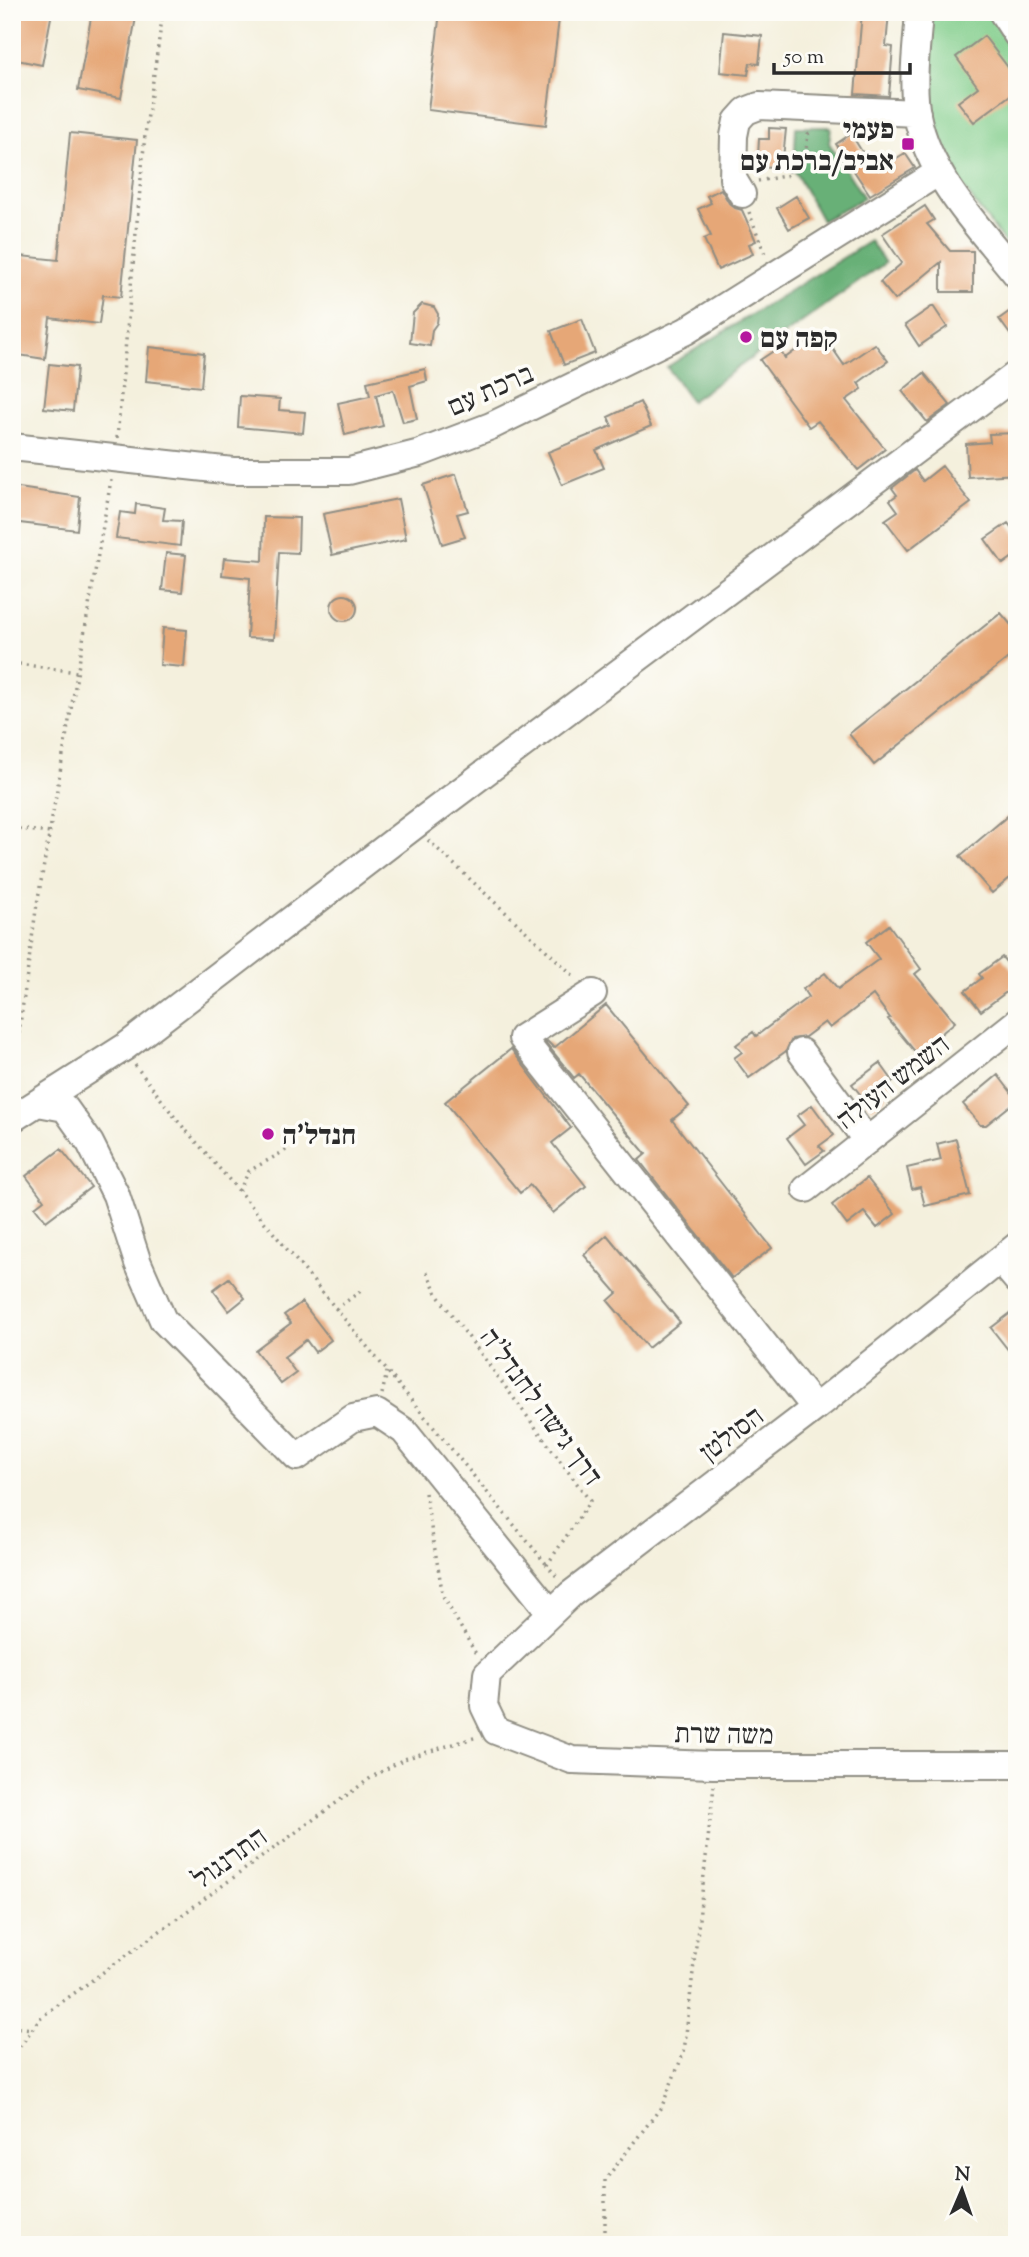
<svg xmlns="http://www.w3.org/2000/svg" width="1029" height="2257" font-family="'Sorts Mill Goudy','Frank Ruhl Libre',serif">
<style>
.green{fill:#81cd8b;stroke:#567c5b;stroke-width:2}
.forest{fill:#68b077;stroke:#4a6e51;stroke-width:2}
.building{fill:#e6a777}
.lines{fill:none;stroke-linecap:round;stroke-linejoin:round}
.minor-casing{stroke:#908e84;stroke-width:30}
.path{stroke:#908e84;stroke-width:3.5;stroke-dasharray:2 5;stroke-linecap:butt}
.minor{stroke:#fff;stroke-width:26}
.poi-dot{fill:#b5179e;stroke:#fdfcf7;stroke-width:2.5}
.labels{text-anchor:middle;stroke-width:7;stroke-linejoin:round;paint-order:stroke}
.poi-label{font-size:28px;font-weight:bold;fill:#2b2b2b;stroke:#fdfcf7;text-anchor:start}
.street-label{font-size:28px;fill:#2b2b2b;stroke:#fdfcf7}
</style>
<rect width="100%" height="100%" fill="#fdfcf7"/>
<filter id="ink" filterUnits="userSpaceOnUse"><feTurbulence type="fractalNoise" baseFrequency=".0143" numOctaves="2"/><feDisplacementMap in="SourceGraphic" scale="14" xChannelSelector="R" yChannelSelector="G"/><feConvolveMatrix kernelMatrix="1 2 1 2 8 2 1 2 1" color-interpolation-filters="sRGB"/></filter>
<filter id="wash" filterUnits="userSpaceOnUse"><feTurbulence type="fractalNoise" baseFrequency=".00686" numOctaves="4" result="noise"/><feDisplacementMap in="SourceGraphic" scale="28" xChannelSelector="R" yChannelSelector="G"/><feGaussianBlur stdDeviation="1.57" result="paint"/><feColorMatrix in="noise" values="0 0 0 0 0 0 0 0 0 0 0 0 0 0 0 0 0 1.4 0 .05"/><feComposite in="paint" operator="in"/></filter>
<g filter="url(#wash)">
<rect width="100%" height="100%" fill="#f4f0dd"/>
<path class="green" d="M929,12H992L1017,46V259L948,167L928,115L926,49Z"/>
<path class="forest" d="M796,127H831L829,143L864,198L822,221L794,170Z
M870,241L885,263L691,401L667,367Z"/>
<g id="blocks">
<path class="building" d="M12,12H52L42,65L12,59Z
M92,12H137L121,98L78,90Z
M440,12H506L559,19L546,125L428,110Z
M862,12H889L886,46L893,47L889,96L855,94Z
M724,32L762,36L759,64L750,63L748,75L720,72Z
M984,36L1017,79V90L974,122L958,102L978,87L956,57Z
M769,128L786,129L782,168L762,166L763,158L758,157L759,139H769Z
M70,133L137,140L121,297L103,295L99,324L50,318L45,359L12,354V323L21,256L58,260Z
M851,134L871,166L873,165L877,170L905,153L915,168L870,195L836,144Z
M721,189L729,203L735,208L742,210L756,241L749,244L753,254L718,270L704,239L711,236L698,209L711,203L707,196Z
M796,196L809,218L789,229L777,208Z
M925,206L934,220L927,224L950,251H973V292H941V262L895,300L880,282L902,263L882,234Z
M422,304L434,307L438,314L437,323L432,330L430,346L410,343L413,313Z
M933,306L947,327L919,346L905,325Z
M1017,306V344L999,319Z
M582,319L595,353L564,365L551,331Z
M826,339L844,365L875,344L888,361L858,383L862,389L846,400L885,449L858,470L818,421L809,427L760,360L778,348L785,358L810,340L815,347Z
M149,347L204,353L201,387L146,381Z
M49,364L77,367L73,411L44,408Z
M425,369L427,381L410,386L417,419L403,422L393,390L376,395L383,426L345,435L338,403L370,396L367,382Z
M924,373L950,405L927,422L902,391Z
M240,396L280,399L279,410L305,412L303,433L238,427Z
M640,402L651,426L596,450L604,468L562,485L548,452L612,426L608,417Z
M1017,433V474L968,477L966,444L990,442L989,434Z
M942,466L971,503L908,550L885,520L898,511L890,500L897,495L892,488L915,470L923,481Z
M456,474L468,511L457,514L465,537L442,544L423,485Z
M12,487L80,497L77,530L12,522Z
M398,499L406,539L332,555L323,514Z
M136,504L165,508L163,520L182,521L180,546L116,538L120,512L135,514Z
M264,517L299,518L298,553L279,552L274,639L247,638L250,578L222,575L224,558L263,561Z
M1008,523L1017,535V554L1003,564L985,539Z
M166,553L186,555L182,592L162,590Z
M331 608a13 13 0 1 1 26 0a13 13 0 1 1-26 0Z
M1001,613L1017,632V651L874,765L849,734Z
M163,628L187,630L184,667L160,665Z
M1017,808V872L992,893L960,856Z
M889,925L921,969L915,974L955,1022L917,1054L888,1019L890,1018L873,995L830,1028L825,1022L805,1037L792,1039L786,1051L749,1078L734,1058L742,1052L736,1045L753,1032L756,1036L808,997L803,989L825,973L838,989L879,959L866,942Z
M1002,957L1017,975V984L981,1011L965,991L982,978L979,974Z
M606,1005L689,1106L672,1120L772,1248L732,1278L639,1160L646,1154L579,1074L574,1078L545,1042L547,1041L554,1048Z
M511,1049L571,1128L552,1143L586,1186L553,1213L530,1185L520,1193L445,1102Z
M880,1063L893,1081L882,1090L887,1097L872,1109L852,1084Z
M998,1075L1017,1100L986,1125H980L963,1104Z
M812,1105L834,1135L819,1146L824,1151L806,1164L787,1138L804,1125L797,1116Z
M956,1139L970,1195L925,1206L920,1187L912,1189L907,1168L941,1160L937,1144Z
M61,1149L91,1187L46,1221L35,1207L44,1200L26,1176Z
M867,1178L895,1214L877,1228L864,1212L847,1225L832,1205Z
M607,1235L680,1322L648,1348L608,1301L617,1293L584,1255Z
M229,1278L245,1298L229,1311L213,1290Z
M302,1302L331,1340L315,1352L306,1340L284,1357L296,1373L281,1384L255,1350L291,1323L284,1315Z
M1017,1308V1361L991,1328Z"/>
</g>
</g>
<g filter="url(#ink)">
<use href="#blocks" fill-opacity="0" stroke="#908e84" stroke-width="2"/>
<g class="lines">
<defs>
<path id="minor" d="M919,12C917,45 911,82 917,115C929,177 979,228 1017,275
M1002,12L1017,35
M742,194L733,179L734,136L737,121L746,111L759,106L917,113
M12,447L233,471H349L420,453L491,426L686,331L939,172
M593,993L522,1038L815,1408
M801,1052L867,1141
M38,1103L65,1108L90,1143L116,1195L138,1263L163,1320L297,1457L353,1418L377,1413L404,1431L551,1613
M12,1119L125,1047L414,826L1017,374
M806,1189L1017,1022
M1017,1246L815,1408L571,1594L487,1674L484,1706L496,1731L572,1760L713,1765H1017
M1000,1260L1017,1280"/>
</defs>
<use href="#minor" class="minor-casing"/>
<path class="path" d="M758,181L790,175L787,164L806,151L808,134L813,131
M749,212L766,257
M117,438L145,135L163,12
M12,663L77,672
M12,828L50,833
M428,840L576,978
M135,1065L177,1120L239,1191L547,1565
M12,1082L36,910L111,480
M239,1191L249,1171L288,1149
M427,1272L438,1296L590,1501L547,1565L558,1578
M336,1309L362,1290
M382,1394L387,1372
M425,1493L443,1596L476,1654
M12,2027L33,2029
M12,2058L40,2018L372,1777L404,1759L477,1737
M605,2245V2180L662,2106L684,2052L714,1786"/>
<use href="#minor" class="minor"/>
</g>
</g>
<g class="poi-dot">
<rect x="901" y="137" width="14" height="14" rx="3.5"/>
<circle cx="746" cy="337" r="7"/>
<circle cx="268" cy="1134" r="7"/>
</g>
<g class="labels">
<g class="poi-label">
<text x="894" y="138" text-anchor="end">פעמי<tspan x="894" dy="32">אביב/ברכת עם</tspan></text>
<text x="760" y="347">קפה עם</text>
<text x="282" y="1144">חנדל'ה</text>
</g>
<g class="street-label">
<text transform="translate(490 389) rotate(-24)" y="10">ברכת עם</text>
<text transform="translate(892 1081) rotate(-38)" y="10">השמש העולה</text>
<text transform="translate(542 1406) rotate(54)" y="10">דרך גישה לחנדל'ה</text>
<text transform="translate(731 1433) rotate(-37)" y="10">הסולטן</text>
<text transform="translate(724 1733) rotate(1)" y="10">משה שרת</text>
<text transform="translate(229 1857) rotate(-36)" y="10">התרנגול</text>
</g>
</g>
<rect width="1029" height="2257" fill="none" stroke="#fdfcf7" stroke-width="42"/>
<g transform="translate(962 2190) rotate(2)" stroke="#fdfcf7" stroke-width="5" paint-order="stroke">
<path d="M0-5L12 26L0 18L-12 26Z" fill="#2b2b2b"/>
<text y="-10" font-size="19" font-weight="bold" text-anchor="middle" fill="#2b2b2b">N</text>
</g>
<path d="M774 63v10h136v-10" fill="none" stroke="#2b2b2b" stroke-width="3.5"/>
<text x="784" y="63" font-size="21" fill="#2b2b2b" stroke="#fdfcf7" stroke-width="5" paint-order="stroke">50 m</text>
</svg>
